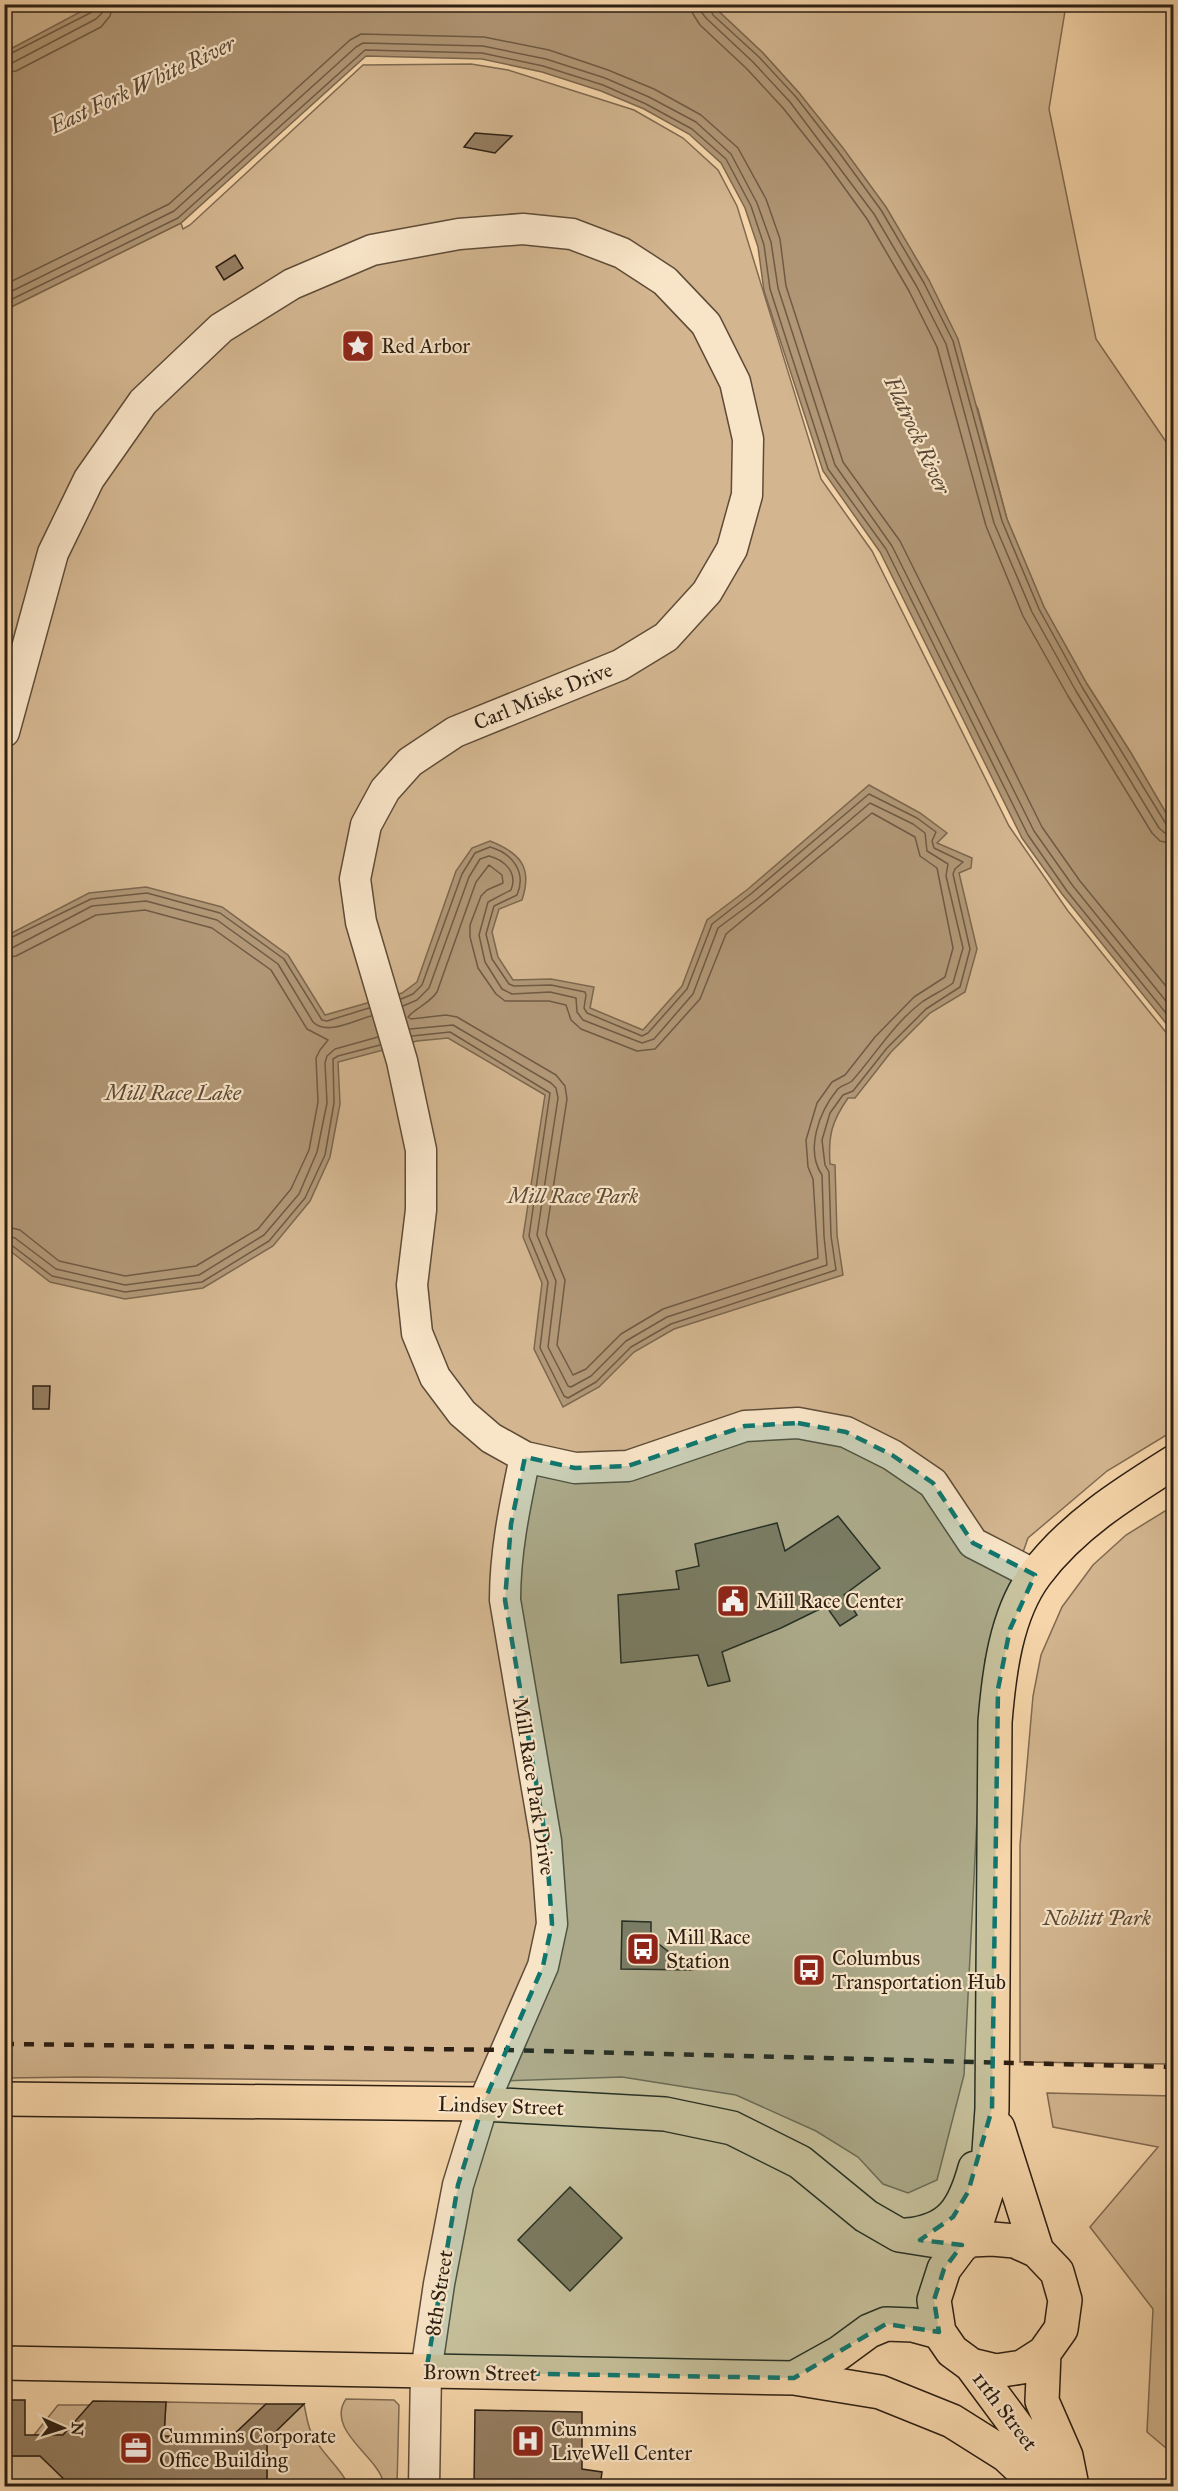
<svg xmlns="http://www.w3.org/2000/svg" width="1178" height="2491" font-family="'IM FELL Great Primer',serif">
<style>
.green{fill:#d3b690;stroke:#806a52;stroke-width:1.5}
.water{fill:#b19776;stroke:#7c674e;stroke-width:1.5}
.lines{fill:none;stroke-linecap:round;stroke-linejoin:round}
.shore{stroke:#6f5b44;stroke-width:1.5}
.building{fill:#957e61;stroke:#2d1f13;stroke-width:1.5}
.minor-casing{stroke:#5f4c38;stroke-width:33}
.major-casing{stroke:#2d1f13;stroke-width:36}
.minor{stroke:#f8e4c7;stroke-width:30}
.major{stroke:#f5d5a9;stroke-width:33}
.rail{stroke:#2d1f13;stroke-width:4.5;stroke-dasharray:10 10;stroke-linecap:butt}
.marked{fill:#0f766e;fill-opacity:0.2;stroke:#0f766e;stroke-width:4.5;stroke-dasharray:12 8;stroke-linejoin:round}
.labels{text-anchor:middle;stroke-width:4.5;stroke-linejoin:round;paint-order:stroke}
.poi-label{font-size:21px;fill:#2d1f13;stroke:#f8e4c7;text-anchor:start}
.street-label{font-size:21px;fill:#2d1f13;stroke:#f8e4c7}
.park-label{font-size:21px;font-style:italic;fill:#5f4c38;stroke:#f8e4c7}
.water-label{font-size:22px;font-style:italic;fill:#5b4936;stroke:#f8e4c7}
</style>
<rect width="100%" height="100%" fill="#f5d5a9"/>
<filter id="stains"><feTurbulence type="fractalNoise" baseFrequency=".00333" numOctaves="4"/><feColorMatrix values="0 0 0 0 .2 0 0 0 0 .09 0 0 0 0 .02 0 0 0 .5 -.17"/></filter>
<radialGradient id="worn" r=".72"><stop offset=".6" stop-color="#630" stop-opacity="0"/><stop offset="1" stop-color="#630" stop-opacity=".3"/></radialGradient>
<path class="green" d="M5,5H95L5,52Z
M712,5H1066L1049,109L1096,339L1173,452V825L1131,753L1087,684L1044,607L1007,519L978,409L800,94L763,53Z
M471,64L508,70L634,110L683,138L718,170L737,206L821,479L872,551L1009,826L1068,911L1173,1041V1431L1107,1471L1028,1538L985,1660L964,2075L937,2180L908,2193L883,2184L858,2157L816,2131L736,2095L622,2077L468,2082L82,2077L5,2078V310L181,223L183,229L190,225L363,65Z
M1173,1506V2064L1020,2062V1845L1033,1696L1041,1655L1062,1607L1093,1565L1126,1535Z
M1047,2093L1173,2096V2454L1147,2432L1153,2309L1090,2227L1158,2147L1053,2127Z
M346,2399L394,2400L399,2405L397,2486H385C383,2481 381,2474 377,2469C364,2449 328,2425 346,2399Z
M166,2402L266,2404L229,2439L164,2436Z
M304,2404C306,2413 307,2423 311,2432C320,2453 340,2466 349,2486H267V2440Z
M58,2405H90L63,2435H34Z
M4,2456H40L72,2486H5Z"/>
<path class="water" d="M95,4L712,5L763,53L800,94L843,148L886,207L929,280L958,339L1007,519L1044,607L1087,684L1131,753L1173,825V1032L1062,894L1022,838L880,552L823,471L764,291L758,247L745,208L721,163L689,134L644,109L601,91L542,72L482,59L366,56L181,223L5,310V52Z
M869,785L920,813L947,833L937,843L972,858L971,868L959,873L977,949L965,992L930,1013L891,1052L855,1098H848C832,1121 828,1135 830,1164L835,1165L837,1235L843,1275L674,1329L634,1352L599,1387L563,1407L534,1349L542,1283L523,1237L545,1095L448,1038L417,1041L338,1062L340,1104L330,1157L310,1201L273,1246L203,1288L125,1299L50,1282L5,1247L4,937L89,893L146,887L222,907L288,955L325,1015L402,993L417,982L456,871L472,848L490,841C520,853 533,867 522,900L499,909L492,932L498,957L513,980L551,979L594,987L590,1008L643,1030L682,986L707,920L748,889Z"/>
<g class="lines">
<path class="shore" d="M691,4L693,14L700,25L747,69L783,108L825,161L867,219L909,291L937,347L986,526L1023,616L1068,696L1152,833L1160,841L1174,844
M700,4L702,13L707,19L753,62L790,102L874,214L917,287L946,344L994,523L1032,612L1076,691L1159,828L1166,834L1174,835
M708,4L713,15L759,57L796,97L838,151L881,210L924,283L953,341L1002,521L1039,609L1082,687L1166,824L1174,827
M4,57L92,12L96,4
M4,64L12,63L96,19L102,13L103,4
M4,73L16,71L101,27L110,16L113,4
M4,285L169,204L350,40L361,34L484,37L549,50L608,70L654,89L701,115L738,148L766,199L780,239L786,286L843,462L900,541L1042,827L1080,881L1174,996
M4,295L174,211L356,47L363,43L483,46L546,59L605,78L649,97L696,122L731,154L757,203L771,242L778,288L835,465L892,546L1034,831L1073,886L1174,1011
M4,303L178,218L365,50L482,53L543,66L603,85L646,104L692,129L726,159L751,206L764,245L770,289L828,469L886,549L1028,835L1067,891L1174,1023
M872,813L915,837L920,856L937,868L953,948L945,977L914,997L875,1037L845,1075L832,1082L817,1103L806,1140L808,1167L813,1179L818,1258L663,1309L621,1334L586,1369L573,1375L557,1345L565,1280L546,1234L567,1099L565,1086L556,1075L457,1017L446,1015L411,1019L408,1017C415,1008 429,1004 437,992L476,882L489,865L502,875L503,883L487,890L481,896L470,925V937L478,968L496,994L505,1001H549L566,1005L571,1020L581,1029L637,1051L655,1049L700,999L726,934Z
M4,941L91,899L147,893L220,913L284,959L322,1020L327,1021L369,1008
M4,949L12,948L92,906L146,901L217,920L278,964L313,1022C327,1036 355,1020 371,1016
M4,958L16,956L96,915L145,910L212,928L271,970L307,1029L328,1040L320,1050L316,1058L318,1102L309,1150L291,1189L258,1229L196,1266L125,1276L59,1261L20,1230L4,1226
M401,999L413,994L422,985L462,874L475,853L490,847C512,853 527,872 517,895L494,906L486,934L492,959L509,984L514,986L551,985L585,992L586,995L584,1008L587,1013L642,1036L648,1033L687,989L712,924L752,893L869,794L917,818L936,832L932,841L934,848L963,862L955,869L953,874L970,949L960,987L926,1009L887,1048L853,1091L843,1095L830,1113L822,1140L825,1165L829,1172L831,1236L836,1270L671,1324L631,1347L596,1382L568,1398L564,1396L540,1348L548,1282L529,1236L550,1093L450,1032L412,1036
M403,1006L417,1000L429,988L469,877L480,859L489,856C505,860 518,873 511,890L488,902L479,935L485,962L502,989L512,994L550,992L576,998L577,1012L583,1020L642,1043L654,1039L693,994L718,928L757,899L870,803L913,824L925,833L927,851L948,864L946,876L963,948L953,983C944,990 932,995 922,1002C894,1023 875,1055 852,1081C847,1085 841,1085 837,1090C819,1112 805,1150 822,1175L824,1236L827,1265L667,1317L626,1341L591,1376L571,1387L568,1386L548,1347L556,1281L537,1235L558,1098L556,1088L551,1083L453,1025L410,1029
M4,1235L15,1238L56,1269L125,1285L199,1275L264,1235L299,1194L317,1152L327,1103L325,1063L327,1056L335,1049L378,1037
M4,1243L10,1244L52,1276L125,1292L202,1282L269,1241L305,1198L325,1155L334,1103L333,1059L338,1056L380,1045"/>
</g>
<path class="building" d="M475,133L512,136L495,153L464,147Z
M235,255L243,268L224,280L216,267Z
M33,1386H50L49,1409H33Z
M838,1516L880,1568L844,1595L857,1615L840,1626L826,1606L781,1628L722,1652L730,1681L708,1686L698,1655L621,1663L618,1595L679,1589L676,1571L699,1566L695,1544L777,1523L785,1551Z
M622,1921L651,1922V1938L692,1970L621,1969Z
M570,2187L622,2238L570,2291L518,2240Z
M4,2400H25V2435H63L93,2401L166,2402L164,2436L229,2439L266,2404H304L267,2440V2487H72L40,2456H4Z
M475,2410L582,2412V2469L602,2472L600,2487H474Z"/>
<g class="lines">
<defs>
<path id="minor" d="M4,732L53,553L89,479L143,402L221,328L292,284L372,250L459,234L523,229L572,234L622,253L665,281L706,324L735,382L748,439L747,495L732,549L707,592L666,637L620,665L455,732L410,762L385,790L366,825L355,879L361,922L402,1061L421,1150V1210L412,1285L417,1333L435,1377L462,1413L491,1438L525,1457L575,1468L628,1466L745,1426L798,1423L846,1432L892,1455L933,1483L973,1543L1035,1575
M424,2486L426,2372L439,2284L458,2185L483,2104L543,1966L552,1924L546,1841L505,1600C505,1551 515,1505 525,1457"/>
<path id="major" d="M4,2099L483,2104L665,2114L732,2128L800,2162L866,2216L899,2235L962,2245
M998,2128L1037,2251
M907,2235C951,2231 964,2208 975,2168
M992,2239L1015,2241L1037,2251L1057,2272L1065,2300L1061,2329L1044,2353L1022,2367L996,2371L971,2365L952,2351L939,2332L934,2300L944,2269L962,2245L971,2240Z
M971,2240L986,2194L992,2109L995,1722C999,1673 1006,1614 1036,1574C1072,1526 1123,1494 1174,1462
M1044,2353L1042,2401L1066,2456L1072,2486
M4,2363L794,2378L880,2392L952,2421L1006,2455L1039,2486
M971,2365L1059,2484
M794,2378L839,2353L869,2331L886,2324L913,2325L939,2332"/>
</defs>
<use href="#minor" class="minor-casing"/>
<use href="#major" class="major-casing"/>
<use href="#minor" class="minor"/>
<use href="#major" class="major"/>
<path class="rail" d="M4,2044L507,2050L1174,2067"/>
</g>
<path class="marked" d="M798,1423L846,1432L892,1455L933,1483L973,1543L1035,1575L1010,1629L998,1689L992,2109L968,2192L953,2217L920,2240L962,2245L944,2269L934,2300L939,2332L886,2324L794,2378L426,2372L458,2185L483,2104L543,1966L552,1924L546,1841L505,1600L511,1524L525,1457L575,1468L628,1466L745,1426Z"/>
<defs>
<symbol id="sight-square" viewBox="-11 -11 22 22"><rect x="-9" y="-9" width="18" height="18" rx="4" fill="#8f2418" stroke="#f8e4c7"/><path d="M0-6L1.8-2.2L6-1.7L2.9 1.2L3.7 5.4L0 3.3L-3.7 5.4L-2.9 1.2L-6-1.7L-1.8-2.2Z" fill="#fff"/></symbol>
<symbol id="civic-square" viewBox="-11 -11 22 22"><rect x="-9" y="-9" width="18" height="18" rx="4" fill="#8f2418" stroke="#f8e4c7"/><path d="M-.6-6.5H3V-4.5H.6V-3L4-1V1h2V6H-6V1h2V-1L-.6-3ZM-1.2 2.5V6h2.4V2.5Z" fill="#fff"/></symbol>
<symbol id="bus-square" viewBox="-11 -11 22 22"><rect x="-9" y="-9" width="18" height="18" rx="4" fill="#8f2418" stroke="#f8e4c7"/><path d="M-5-6H5V4H4V6H2V4H-2V6H-4V4H-5ZM-3.5-4V0h7V-4ZM-3.5 1.2v1.5H-2V1.2ZM2 1.2v1.5H3.5V1.2Z" fill="#fff"/></symbol>
<symbol id="hospital-square" viewBox="-11 -11 22 22"><rect x="-9" y="-9" width="18" height="18" rx="4" fill="#8f2418" stroke="#f8e4c7"/><path d="M-5-5h3v3.5h4V-5h3V5h-3V1.5h-4V5h-3Z" fill="#fff"/></symbol>
<symbol id="office-square" viewBox="-11 -11 22 22"><rect x="-9" y="-9" width="18" height="18" rx="4" fill="#8f2418" stroke="#f8e4c7"/><path d="M-6-3h4V-5.5h4V-3h4V5H-6ZM-1-4.5V-3h2v-1.5ZM-6 0V1H6V0Z" fill="#fff"/></symbol>
</defs>
<g fill-rule="evenodd">
<use href="#sight-square" x="339" y="327" width="38" height="38"/>
<use href="#civic-square" x="714" y="1582" width="38" height="38"/>
<use href="#bus-square" x="624" y="1930" width="38" height="38"/>
<use href="#bus-square" x="790" y="1951" width="38" height="38"/>
<use href="#hospital-square" x="509" y="2422" width="38" height="38"/>
<use href="#office-square" x="117" y="2429" width="38" height="38"/>
</g>
<g class="labels">
<g class="poi-label">
<text x="381" y="353">Red Arbor</text>
<text x="756" y="1608">Mill Race Center</text>
<text x="666" y="1944">Mill Race<tspan x="666" dy="24">Station</tspan></text>
<text x="832" y="1965">Columbus<tspan x="832" dy="24">Transportation Hub</tspan></text>
<text x="551" y="2436">Cummins<tspan x="551" dy="24">LiveWell Center</tspan></text>
<text x="159" y="2443">Cummins Corporate<tspan x="159" dy="24">Office Building</tspan></text>
</g>
<g class="street-label">
<text transform="translate(543 696) rotate(-22)" y="7">Carl Miske Drive</text>
<text transform="translate(534 1786) rotate(81)" y="7">Mill Race Park Drive</text>
<text transform="translate(501 2106) rotate(2)" y="7">Lindsey Street</text>
<text transform="translate(439 2293) rotate(-81)" y="7">8th Street</text>
<text transform="translate(480 2373) rotate(1)" y="7">Brown Street</text>
<text transform="translate(1005 2411) rotate(53)" y="7">11th Street</text>
</g>
<g class="park-label">
<text x="573" y="1203">Mill Race Park</text>
<text x="1097" y="1925">Noblitt Park</text>
</g>
<g class="water-label">
<text transform="translate(142 84) rotate(-25)" y="8">East Fork White River</text>
<text transform="translate(918 435) rotate(65)" y="8">Flatrock River</text>
<text x="173" y="1100">Mill Race Lake</text>
</g>
</g>
<rect width="1178" height="2491" fill="none" stroke="#f5d5a9" stroke-width="24"/>
<rect x="6" y="6" width="1166" height="2479" fill="none" stroke="#2d1f13" stroke-width="3"/>
<rect x="12" y="12" width="1154" height="2467" fill="none" stroke="#2d1f13" stroke-width="1.5"/>
<g transform="translate(63 2428) rotate(93)" stroke="#f8e4c7" stroke-width="4.5" paint-order="stroke">
<path d="M0-4.5L10 22L0 15L-10 22Z" fill="#2d1f13"/>
<text y="-9" font-size="16" font-weight="bold" text-anchor="middle" fill="#2d1f13">N</text>
</g>
<rect width="100%" height="100%" filter="url(#stains)"/>
<rect width="100%" height="100%" fill="url(#worn)"/>
</svg>
